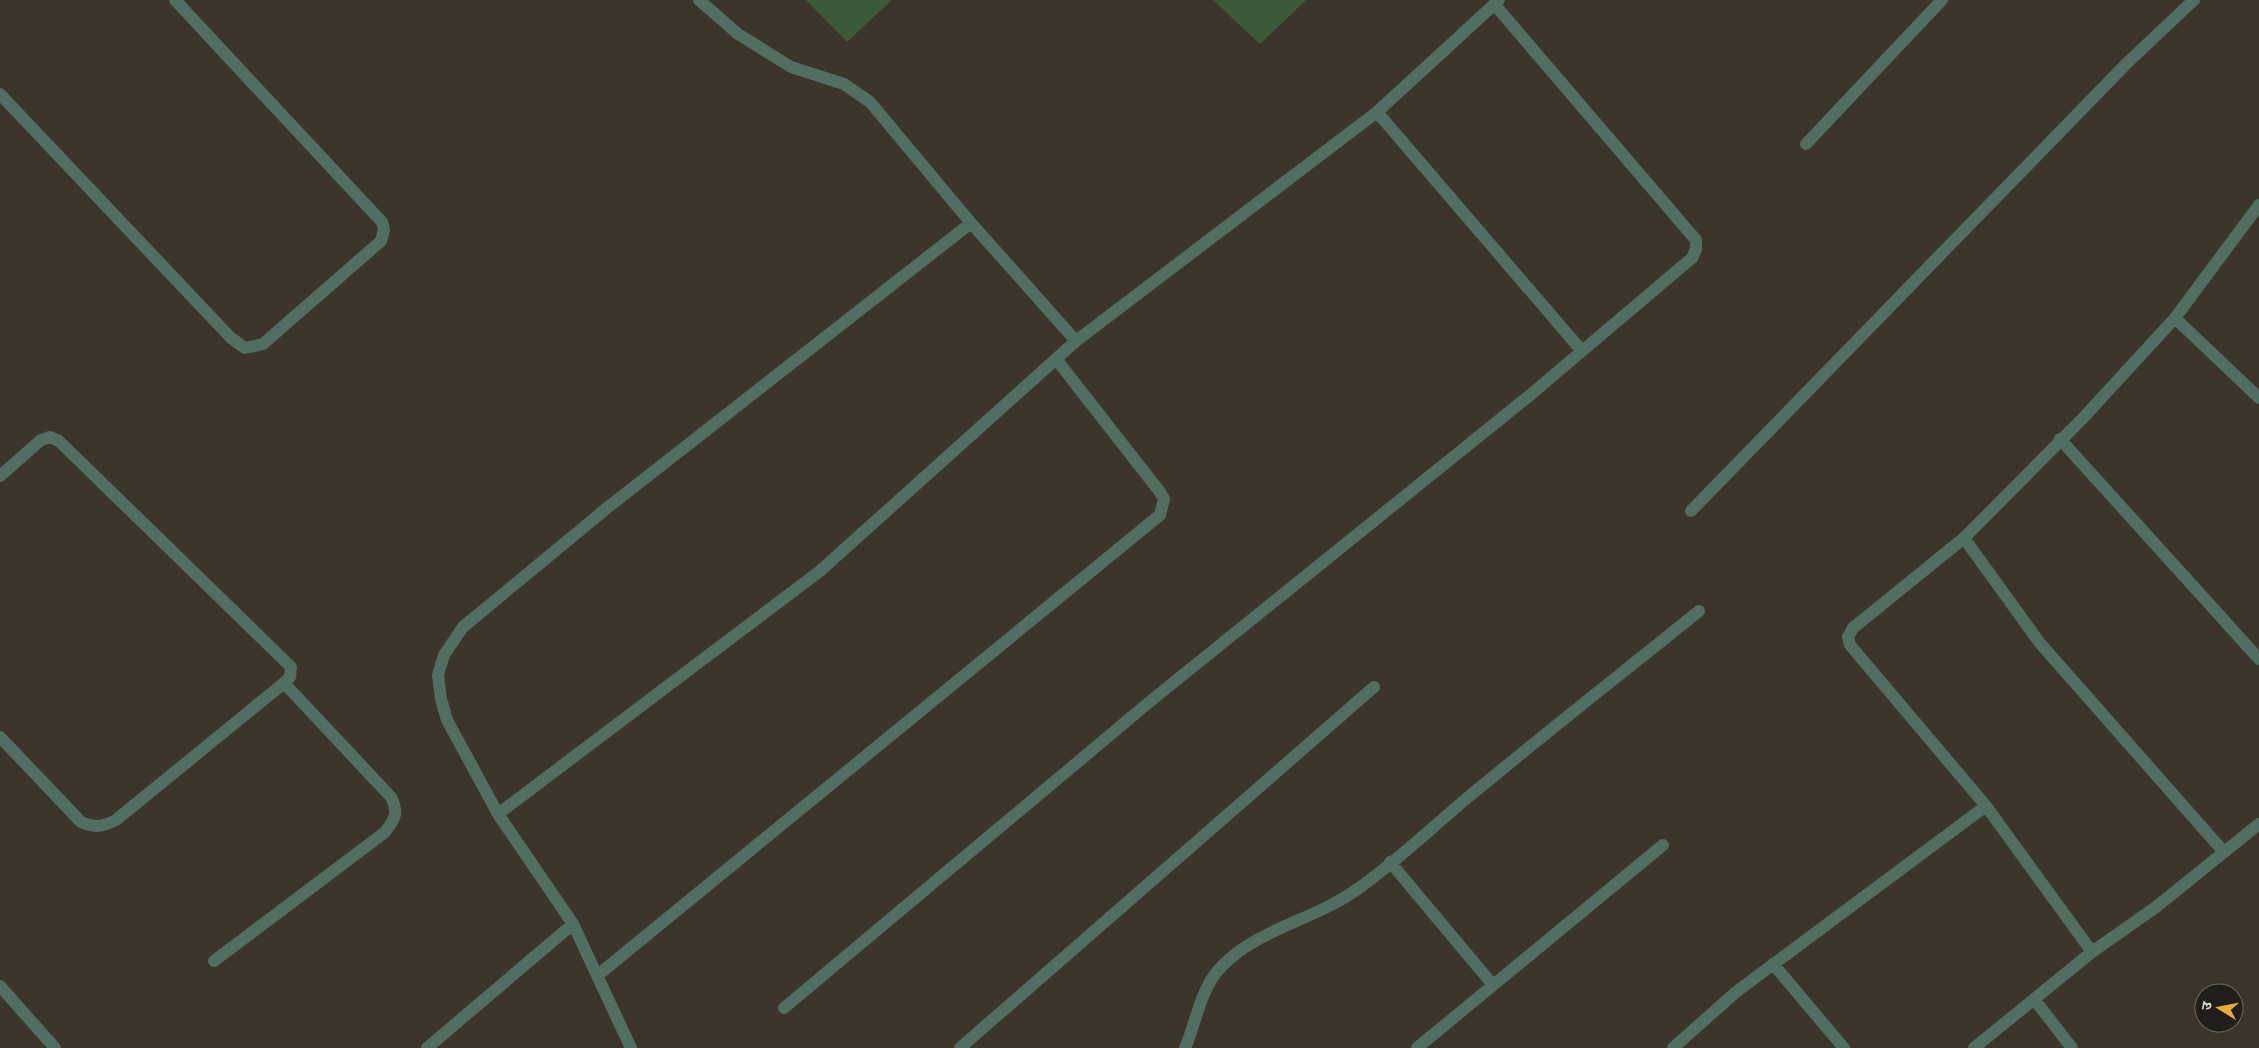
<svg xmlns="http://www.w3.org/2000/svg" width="2259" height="1048" font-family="'Titillium Web','Noto Sans Devanagari',sans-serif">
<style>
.green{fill:#3b5a3a}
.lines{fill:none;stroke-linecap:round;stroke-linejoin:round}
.minor{stroke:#516f61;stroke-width:12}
</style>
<rect width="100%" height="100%" fill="#3d3529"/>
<path class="green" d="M806,0H892L847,42Z
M1213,0H1306L1260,44Z"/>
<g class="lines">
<path class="minor" d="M699,0L738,34L791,67L844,84L870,102L971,223L1076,341
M0,94L231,338L245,348L263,344L381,241L384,230L382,222L175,0
M1377,112L1582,351
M1806,144L1942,0
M2175,318L2259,398
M2060,439L2259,659
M0,476L41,440L50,437L59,441L291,667L290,677L284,683L116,820C102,827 95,828 81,822L0,737
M1691,511L2127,63L2194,0
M1964,538L2039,642L2223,851
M498,814L820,571L1076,341L1377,112L1499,0
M1390,862L1493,985
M2092,952L1986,806L1850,645L1848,637L1853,628L1964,538L2084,417L2175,318L2259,205
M214,961L384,833C395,820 399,813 391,797L284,683
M1773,964L1844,1048
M598,975L1160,515L1164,499L1160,492L1056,359
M0,986L55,1048
M2034,999L2072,1048
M784,1008L1153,699L1529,396L1692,258L1696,249V240L1495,5
M427,1048L573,924
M631,1048L573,924L498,814L447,720L441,699L438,675L444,655L463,627L607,508L971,223
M960,1048L1374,687
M1185,1048C1197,1021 1200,988 1222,966C1258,929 1314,920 1356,890C1395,863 1430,829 1466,799C1543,735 1621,674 1699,611
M1417,1048L1663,845
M1673,1048L1736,992L1986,806
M1974,1048L2092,952L2156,907L2259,824"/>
</g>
<g transform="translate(2219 1008) rotate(280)"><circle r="24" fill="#211d18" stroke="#6d6862"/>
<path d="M0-4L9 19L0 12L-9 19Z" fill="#eaaa39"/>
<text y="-8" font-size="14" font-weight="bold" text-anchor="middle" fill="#ded9d1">उ</text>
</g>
</svg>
